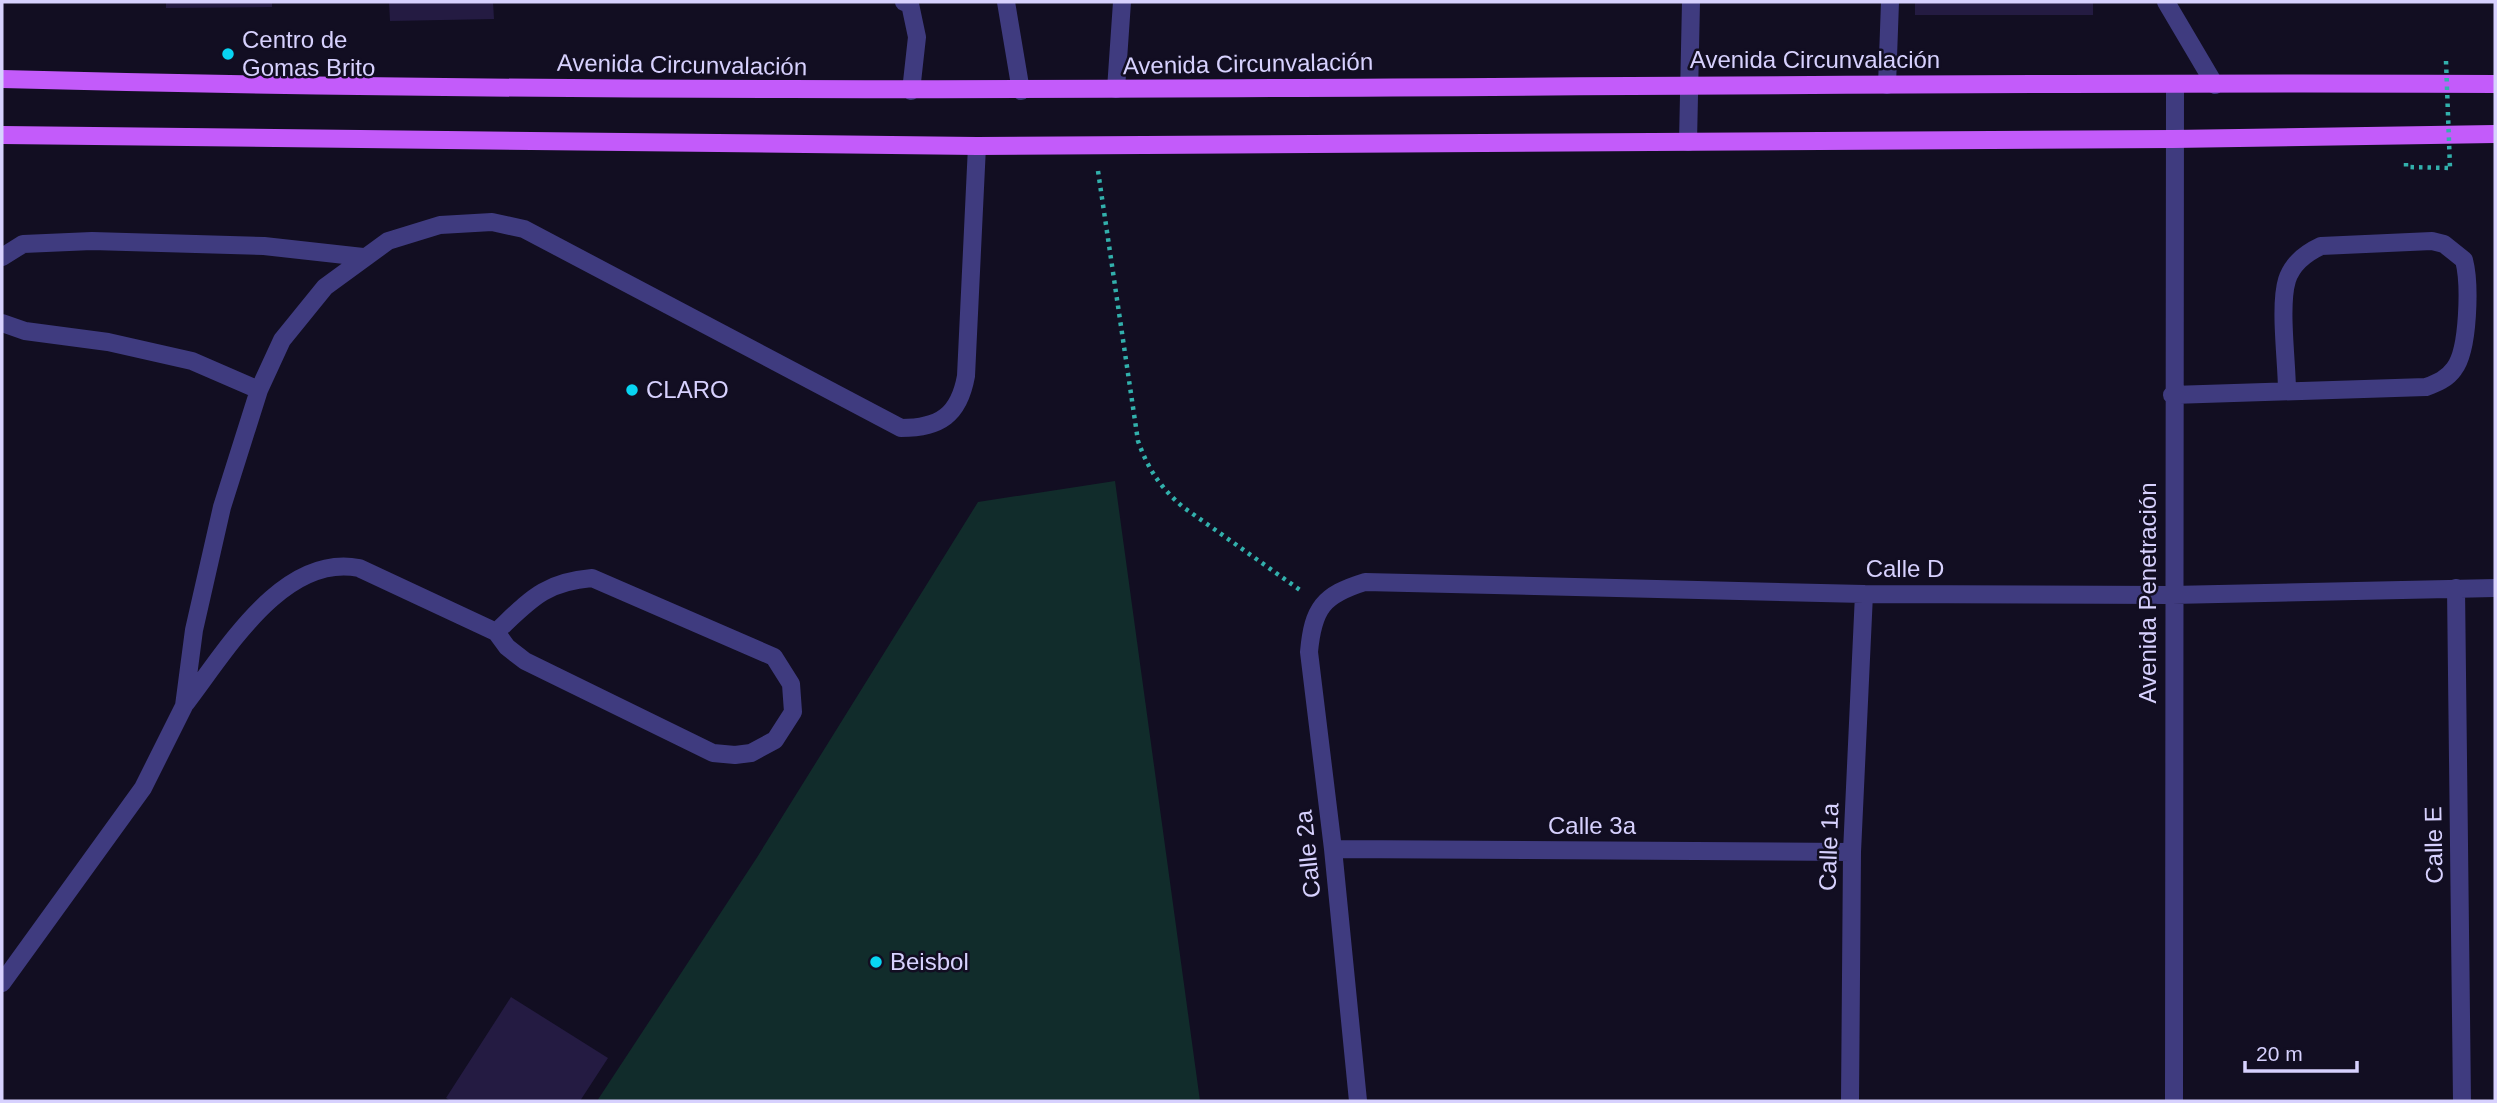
<svg xmlns="http://www.w3.org/2000/svg" width="2497" height="1103" font-family="Arial,sans-serif">
<style>
.green{fill:#112c2b}
.building{fill:#241b42}
.lines{fill:none;stroke-linecap:round;stroke-linejoin:round}
.path{stroke:#32b0ac;stroke-width:4.5;stroke-dasharray:3.5 5;stroke-linecap:butt}
.minor{stroke:#3f3b7f;stroke-width:18}
.major{stroke:#c35bfa;stroke-width:18}
.path-bridge{stroke:#32b0ac;stroke-width:4.5;stroke-dasharray:3.5 5;stroke-linecap:butt}
.poi-dot{fill:#08d4f2;stroke:#120e22;stroke-width:2.5}
.labels{text-anchor:middle;stroke-width:5;stroke-linejoin:round;paint-order:stroke}
.poi-label{font-size:24px;fill:#d7d1fe;stroke:#120e22;text-anchor:start}
.street-label{font-size:24px;fill:#d7d1fe;stroke:#120e22}
</style>
<rect width="100%" height="100%" fill="#120e22"/>
<path class="green" d="M1115,481L1200,1101H597L756,859L978,502Z"/>
<path class="building" d="M166,2H272V7L166,8Z
M389,2H493L494,19L390,21Z
M1915,2H2093V15H1915Z
M511,997L608,1058L580,1101H451L446,1098Z"/>
<g class="lines">
<path class="path" d="M2406,163V167L2450,168
M1098,171L1138,441C1148,469 1160,487 1183,507L1300,590"/>
<path class="minor" d="M904,2L910,4L917,37L911,91
M1006,2L1021,91
M2166,2L2215,85
M1887,85L1890,2
M1116,89L1122,2
M1688,142L1691,2
M2,257L23,244L92,241L264,246L363,257
M2,323L25,331L108,342L192,361L259,390
M2172,395L2426,387C2437,383 2447,379 2454,369C2469,350 2470,283 2464,260L2444,244L2432,241L2321,246C2306,253 2292,264 2287,280C2279,306 2287,362 2287,391
M2456,588L2462,1101
M186,703C226,651 283,553 359,568L496,632L507,647L525,661L713,753L735,755L751,753L775,740L793,712L791,684L774,657L592,578C544,582 530,600 496,632
M1333,849L1852,852
M2,983L143,788L184,706L194,630L222,507L259,390L282,340L325,287L388,241L440,225L492,222L524,229L901,428C940,428 959,415 966,376L977,146
M1358,1101L1333,849L1309,652C1313,608 1323,595 1365,582L1864,594L2172,595L2495,588
M1850,1101L1852,852L1864,594
M2174,1101L2175,85"/>
<path class="major" d="M2,79C833,101 1664,80 2495,84
M2,135L977,146L2173,139L2495,134"/>
<path class="path-bridge" d="M2446,61L2450,168"/>
</g>
<g class="poi-dot">
<circle cx="228" cy="54" r="7"/>
<circle cx="632" cy="390" r="7"/>
<circle cx="876" cy="962" r="7"/>
</g>
<g class="labels">
<g class="poi-label">
<text x="242" y="48">Centro de<tspan x="242" dy="28">Gomas Brito</tspan></text>
<text x="646" y="398">CLARO</text>
<text x="890" y="970">Beisbol</text>
</g>
<g class="street-label">
<text x="1815" y="68">Avenida Circunvalación</text>
<text transform="translate(1248 64) rotate(-1)" y="8">Avenida Circunvalación</text>
<text transform="translate(682 65) rotate(1)" y="8">Avenida Circunvalación</text>
<text x="1905" y="577">Calle D</text>
<text transform="translate(2148 593) rotate(-90)" y="8">Avenida Penetración</text>
<text x="1592" y="834">Calle 3a</text>
<text transform="translate(2434 845) rotate(-91)" y="8">Calle E</text>
<text transform="translate(1829 847) rotate(-88)" y="8">Calle 1a</text>
<text transform="translate(1308 854) rotate(-96)" y="8">Calle 2a</text>
</g>
</g>
<rect width="2497" height="1103" fill="none" stroke="#d7d1fe" stroke-width="7"/>
<path d="M2245 1061v10h112v-10" fill="none" stroke="#d7d1fe" stroke-width="3.5"/>
<text x="2256" y="1061" font-size="21" fill="#d7d1fe" stroke="#120e22" stroke-width="5" paint-order="stroke">20 m</text>
</svg>
